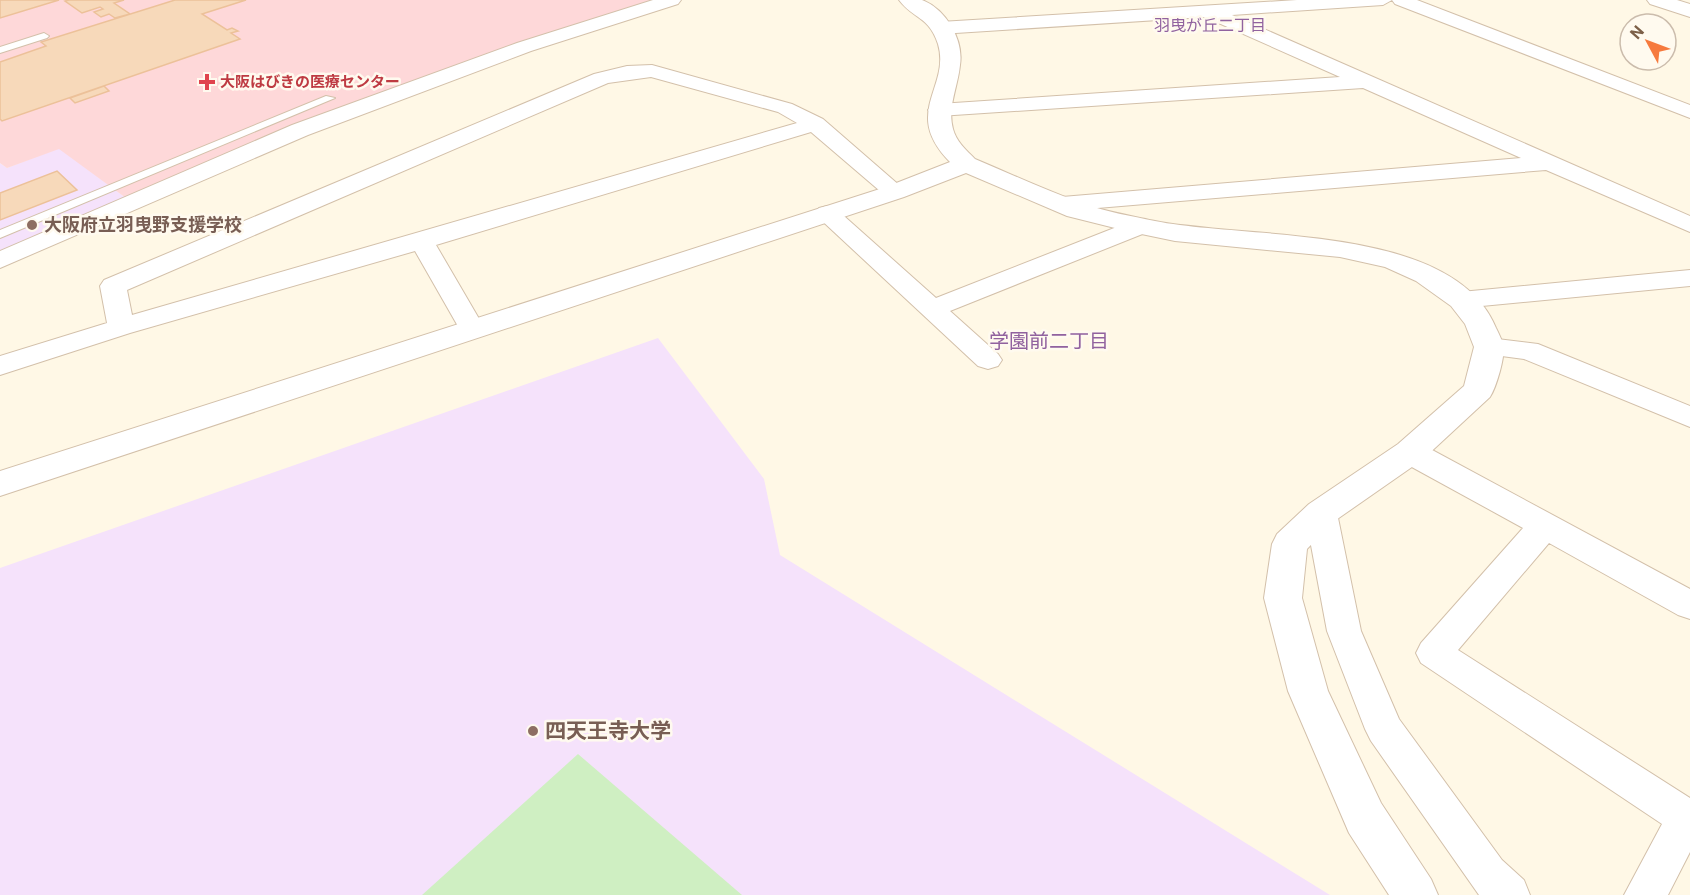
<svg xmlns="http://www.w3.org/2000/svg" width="1690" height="895" font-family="Roboto,'Noto Sans JP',sans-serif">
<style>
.education{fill:#f5e2fb}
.medical{fill:#fed8d9}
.green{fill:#cfefc2}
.building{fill:#f7d9ba;stroke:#ecc199;stroke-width:1.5}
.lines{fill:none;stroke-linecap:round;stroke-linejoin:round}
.service-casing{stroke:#d3c0aa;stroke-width:2}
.minor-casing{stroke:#d3c0aa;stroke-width:2}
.tertiary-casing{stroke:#d3c0aa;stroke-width:2}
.service{fill:#fff;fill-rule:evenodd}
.minor{fill:#fff;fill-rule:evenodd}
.tertiary{fill:#fff;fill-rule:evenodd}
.health-dot{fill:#e0444e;stroke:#fffaef;stroke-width:2}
.education-dot{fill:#8d6e63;stroke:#fffaef;stroke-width:2}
.labels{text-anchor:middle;stroke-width:5;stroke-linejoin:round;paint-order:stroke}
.far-health-label{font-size:15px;font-weight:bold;fill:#be3a42;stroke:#fffaef;text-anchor:start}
.far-neighbourhood-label{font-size:16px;fill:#91629f;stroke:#fffaef}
.education-label{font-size:18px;font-weight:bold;fill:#785e54;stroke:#fffaef;text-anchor:start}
.neighbourhood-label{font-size:20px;fill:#91629f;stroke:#fffaef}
.near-education-label{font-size:21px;font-weight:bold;fill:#785e54;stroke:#fffaef;text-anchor:start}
</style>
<rect width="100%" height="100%" fill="#fff8e6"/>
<path class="education" d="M59,148L126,198L0,252V163L7,168Z
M658,338L764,479L780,555L1330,895H0V568Z"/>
<path class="medical" d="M0,0H654L126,198L59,149L7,168L0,163Z"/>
<path class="green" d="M578,754L742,895H422Z"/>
<path class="building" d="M0,0H59L0,18Z
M69,0H124L114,3L130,14L115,18L109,14L101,17L94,12L103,9L100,7L82,13L65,1Z
M175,0H246L202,14L227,30L232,28L238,31L231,33L240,39L2,121L0,119V62L46,46L41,42Z
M104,86L109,91L75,103L70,98Z
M57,171L77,190L0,220V193Z"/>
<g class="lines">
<defs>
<path id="service" d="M44,33L49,36L47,38L0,53V47Z
M326,96L335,98L0,238V230Z"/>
<path id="minor" d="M653,0H681L678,4L531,51L308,135L0,268V251L292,125L517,43Z
M1297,0H1417L1690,105V118L1395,4L1392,0L1383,5L1232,15L1690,216V232L1546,170L1062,211L1054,209L1050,204L1054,199L1062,197L1521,158L1363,88L939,116L932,114L928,110L932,106L939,104L1340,77L1205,17L940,34L931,28L940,22Z
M652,65L792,104L823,119L907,192L903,197H887L811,132L436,245L485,329L481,335L472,337L463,335L415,251L130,333L0,375V356L107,323L100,286L104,280L594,74L627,66ZM651,77L778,112L797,123L132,315L127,290L608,83Z
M827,206L835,208L936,298L1132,221L1141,219L1150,221L1153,226L1150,231L950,311L998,354L1002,360L998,366L988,369L978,366L819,218L815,213L819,208Z
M1690,270V286L1461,308L1452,306L1448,300L1452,294L1461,292Z
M1489,338L1538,344L1690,406V427L1524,359L1479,353L1475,347L1479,341Z
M1410,441L1421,444L1690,589V619L1678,615L1549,543L1458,650L1690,798V852L1668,895H1624L1662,824L1421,663L1416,653L1421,643L1523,528L1399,460L1395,452L1399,444Z
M1321,501L1332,505L1337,513L1361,631L1399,719L1502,860L1524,880L1530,895H1479L1371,741L1365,729L1327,631L1305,513L1310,505Z"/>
<path id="tertiary" d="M899,0C906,0 916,0 922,0C946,9 964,40 960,65C958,87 947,107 953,129C956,141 966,150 975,159C1011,174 1047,191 1084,204C1107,212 1131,216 1155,221C1248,240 1453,223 1496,328C1499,334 1502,340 1503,345C1506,355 1496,388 1490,397L1422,460L1333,522L1307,549L1302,598L1328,691L1381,803L1431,879L1438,895H1389L1349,833L1288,691L1264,598L1272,544L1277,534L1309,504L1398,444L1464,386L1474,347L1465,324L1451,306L1416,281L1385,267L1340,257L1175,241L1127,231L1067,216L966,173L904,197L0,496V471L886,187L950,162C901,112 951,88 938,44C929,16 913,19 899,0Z
M1647,0H1677L1690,4V17L1650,4Z"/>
</defs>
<use href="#service" class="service-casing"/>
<use href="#minor" class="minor-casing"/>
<use href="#tertiary" class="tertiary-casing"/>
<use href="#service" class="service"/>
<use href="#minor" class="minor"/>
<use href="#tertiary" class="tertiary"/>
</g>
<path class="health-dot" d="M204 73h6v6h6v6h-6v6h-6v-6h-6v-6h6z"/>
<g class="education-dot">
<circle cx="32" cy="225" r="6"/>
<circle cx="533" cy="731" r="6"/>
</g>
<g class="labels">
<g class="far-health-label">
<text x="220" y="87">大阪はびきの医療センター</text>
</g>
<g class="far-neighbourhood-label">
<text x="1210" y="31">羽曳が丘二丁目</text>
</g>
<g class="education-label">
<text x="44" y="231">大阪府立羽曳野支援学校</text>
</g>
<g class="neighbourhood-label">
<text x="1049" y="348">学園前二丁目</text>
</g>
<g class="near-education-label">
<text x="545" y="738">四天王寺大学</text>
</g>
</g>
<g transform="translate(1648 42) rotate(311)"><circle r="28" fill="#fffaef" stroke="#cbbcac" stroke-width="1.5"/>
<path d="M0-4.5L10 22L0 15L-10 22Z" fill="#f67a3e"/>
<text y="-9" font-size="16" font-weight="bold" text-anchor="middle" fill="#7c5f47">N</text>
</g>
</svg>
